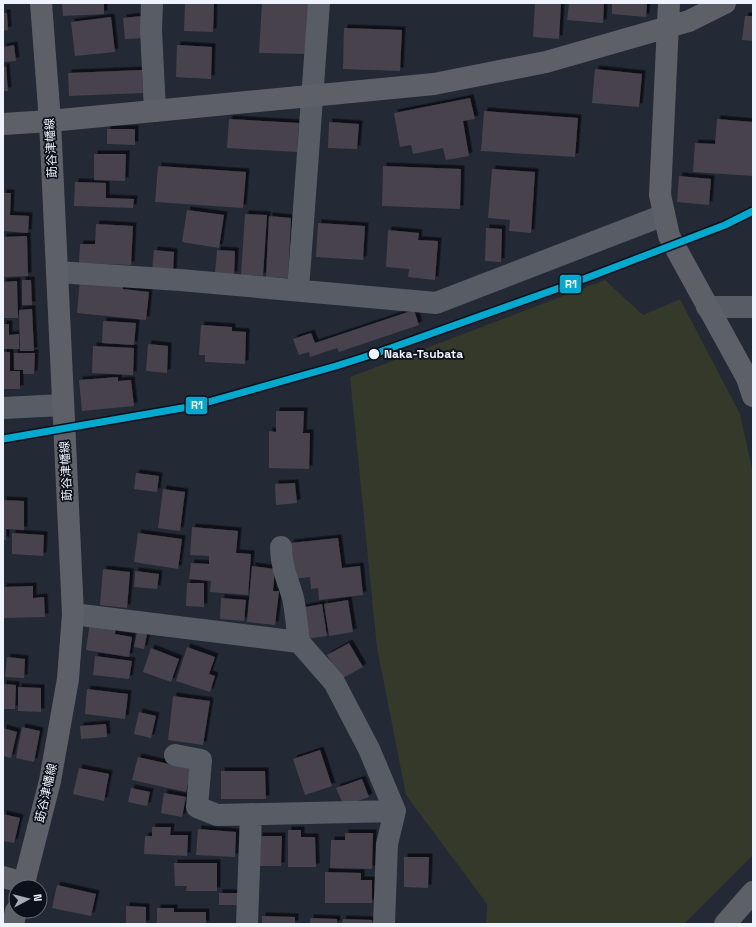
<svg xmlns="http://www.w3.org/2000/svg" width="756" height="927" font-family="'Space Grotesk','Noto Sans JP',sans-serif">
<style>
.green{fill:#34392a}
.building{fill:#46434c;filter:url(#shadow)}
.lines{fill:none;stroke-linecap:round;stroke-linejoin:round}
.street{stroke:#575c65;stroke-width:22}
.secondary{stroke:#5e6068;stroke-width:22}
.rail-1-casing{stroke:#0b101a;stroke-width:10}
.rail-1{stroke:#00a9ce;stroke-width:7}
.stop-dot{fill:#eef3fd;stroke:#0b101a;stroke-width:1.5}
.labels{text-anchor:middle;stroke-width:3.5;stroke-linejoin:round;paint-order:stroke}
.street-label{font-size:12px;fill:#eef3fd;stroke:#0b101a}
.stop-label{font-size:12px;font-weight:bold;fill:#eef3fd;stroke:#0b101a;text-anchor:start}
.line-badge{stroke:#0b101a;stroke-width:1.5}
.badge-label{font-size:11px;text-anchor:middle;font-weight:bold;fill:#fff}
</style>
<defs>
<filter id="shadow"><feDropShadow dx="3.5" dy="-3.5" stdDeviation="0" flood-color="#0009"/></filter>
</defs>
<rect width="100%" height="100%" fill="#232935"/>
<path class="green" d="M605,280L643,315L680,299L740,414L753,473V855L684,924H486L487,904L406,795L377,648L350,377Z"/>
<path class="building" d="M62,3H104V14L63,16Z
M185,3H214L213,32L184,31Z
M262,3H311L308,54L259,53Z
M535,3H561L559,39L533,37Z
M569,3H604L603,23L567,20Z
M612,3H647L646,17L612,14Z
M3,13H7L8,30L3,31Z
M141,16L143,38L125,39L123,18Z
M745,16H753V41L742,40Z
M111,17L115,52L75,56L71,22Z
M344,28L402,30L400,71L343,69Z
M14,45L16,61L3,62V47Z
M177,45L212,47L211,79L176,77Z
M3,67H6L8,91H3Z
M595,69L642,74L639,107L592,103Z
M142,70L143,93L69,96L68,73Z
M470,98L475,119L463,121L469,156L446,160L443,148L413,154L411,145L400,147L394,113Z
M484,111L578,118L575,157L481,151Z
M229,119L299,123L297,152L227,148Z
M717,119L753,122V176L693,172L695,143L715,144Z
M329,122L359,124L357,149L328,148Z
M107,129H135V145L107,144Z
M94,154H126L125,181L94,180Z
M158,166L246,172L243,208L155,202Z
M383,166L461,169L460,209L382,206Z
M492,169L535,172L531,233L509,231L510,220L488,218Z
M679,176L711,179L709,205L677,202Z
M75,182L106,183V198L134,199L133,208L74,206Z
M3,193H11L10,215L29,216L28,233L3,231Z
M187,210L224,215L219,248L182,242Z
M245,214L267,215L263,276L241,275Z
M269,216L291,218L288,278L266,277Z
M318,223L365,226L363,260L316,257Z
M96,224L133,226L131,265L79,263L80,244H95Z
M486,228L502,229L501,262L485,261Z
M388,230L419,233L418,240L438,241L435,280L408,277L409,269L386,267Z
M27,236L28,276L3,277V237Z
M154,250L174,252L173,273L152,271Z
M217,250L235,251L234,275L215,273Z
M80,279L123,284V289L149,292L146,320L77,313Z
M22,280H31L32,305H22Z
M17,281L18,318H3V282Z
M32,309L34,351H20L19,310Z
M414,310L419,325L339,352L337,348L310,357L309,352L299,355L293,339L311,333L315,343Z
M103,321L136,323L134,345L102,343Z
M3,324H9V335L19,334V349H3Z
M201,325L232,327V331L246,332L245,364L205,362V355H199Z
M148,344L168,346L167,373L146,371Z
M93,346L134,348L133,375L92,373Z
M3,352H10V371H20V389H3Z
M14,353H35L34,374H23V370H14Z
M118,377V381L131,380L134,406L82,411L79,380Z
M276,411H304L303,433H310L309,469L269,468V431L276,432Z
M136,473L159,476L157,492L134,489Z
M295,483L297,503L276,505L275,484Z
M163,489L185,492L180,531L158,528Z
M3,500L24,501V530L6,529V540H3Z
M192,527L238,531L236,553L251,554L248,595L210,592L211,581L189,579L191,563L209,564V556L190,555Z
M12,533L44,535L43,556L12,554Z
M138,533L182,539L178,569L134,562Z
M338,538L342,568L360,566L363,595L319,600L318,588L311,589L310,577L294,579L290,543Z
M252,566L275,569L273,591H279L275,625L247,622Z
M103,569L130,572L127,608L100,605Z
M135,571L159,574L157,589L134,587Z
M187,583H204V607L186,606Z
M33,586V598L44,597L45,617L3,618V587Z
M221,598L246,600L244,621L220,619Z
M348,600L353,632L329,636L324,604Z
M322,604L327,636L305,639L300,608Z
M90,622L116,626L115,634L132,637L129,657L86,650Z
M138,627L148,630L144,649L134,647Z
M349,643L363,667L341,679L327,655Z
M187,647L215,657L209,674L215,676L210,692L176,681Z
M151,648L179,659L171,682L143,672Z
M95,656L132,661L129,679L93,675Z
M7,657L25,659L24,678L5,677Z
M3,684L16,685L15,709H3Z
M18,687L41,688V712L18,711Z
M87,689L128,694L125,719L85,714Z
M173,696L210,701L203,745L168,740Z
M139,712L156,716L151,738L134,734Z
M106,724L107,737L81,739L80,726Z
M22,727L40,731L34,762L16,758Z
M3,728L17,732L11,758L3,756Z
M320,750L332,786L305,795L293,759Z
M138,757L191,769L186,792L132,780Z
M79,768L109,774L104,801L73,794Z
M221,771H265L266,799H221Z
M362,779L369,797L344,806L336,788Z
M131,788L150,792L147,806L128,802Z
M164,793L186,797L182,817L161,813Z
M3,814L20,818L14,843L3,841Z
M152,827H171L170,835H188L187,856L144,854L145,836H152Z
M198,829L236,832L235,857L196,855Z
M288,830H301V837H315L316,867H288Z
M345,833H373L372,869L330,868L331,840H345Z
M259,836H282L281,866H259Z
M404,857H429L428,888L404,887Z
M174,863H217V891H186L187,886H175Z
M325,872L361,873V880H372V903H325Z
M57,885L96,894L91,916L52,908Z
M219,893H238L237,905H219Z
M126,906L146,907V924H126Z
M157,908H174V912H206V924H157Z
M262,916L295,917V924H262Z
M310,918L337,919V924H310Z
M343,919L372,920V924H342Z"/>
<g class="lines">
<path class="street" d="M152,3L151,30L155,111
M57,272L180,280L436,303L664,215
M298,290L319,3
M707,307H753
M3,408L63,405
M281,547C281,567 288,580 293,598C296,612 297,628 299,642
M73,614L299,642L334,682L369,749L395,811L387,844L384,924
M175,755L201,760L197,807L217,815L395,811
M247,924L251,814"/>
<path class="secondary" d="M669,3L660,195L669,236L747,378L753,396
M3,124L50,121L434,84L546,62L689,21L725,3
M3,877L24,883
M23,887L50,781L68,679L73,614L50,121L41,3
M13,924L16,911
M725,924L753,892"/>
<defs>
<path id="rail-1" d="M3,439L194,406L336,366L374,354L576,282L725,225L753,211"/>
</defs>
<use href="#rail-1" class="rail-1-casing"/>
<use href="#rail-1" class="rail-1"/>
</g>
<circle class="stop-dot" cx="374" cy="354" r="6"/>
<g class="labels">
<g class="street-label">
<text transform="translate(51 148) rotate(-93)" y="4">莇谷津幡線</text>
<text transform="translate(66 471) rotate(-93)" y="4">莇谷津幡線</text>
<text transform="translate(46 793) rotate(-77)" y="4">莇谷津幡線</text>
</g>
<g class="stop-label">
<text x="384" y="358">Naka-Tsubata</text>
</g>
</g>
<g class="line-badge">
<rect x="559" y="274" width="23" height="20" rx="4" fill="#00a9ce"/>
<rect x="185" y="396" width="23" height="19" rx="4" fill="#00a9ce"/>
</g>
<g class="badge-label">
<text x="571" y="288">R1</text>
<text x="197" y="409">R1</text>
</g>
<rect width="756" height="927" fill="none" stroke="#eef3fd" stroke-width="8"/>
<g transform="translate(28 899) rotate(83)"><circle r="19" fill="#0b101a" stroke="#666b75"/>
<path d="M0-3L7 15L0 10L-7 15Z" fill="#a7acb7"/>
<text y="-6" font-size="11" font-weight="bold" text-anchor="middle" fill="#eef3fd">N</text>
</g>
</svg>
